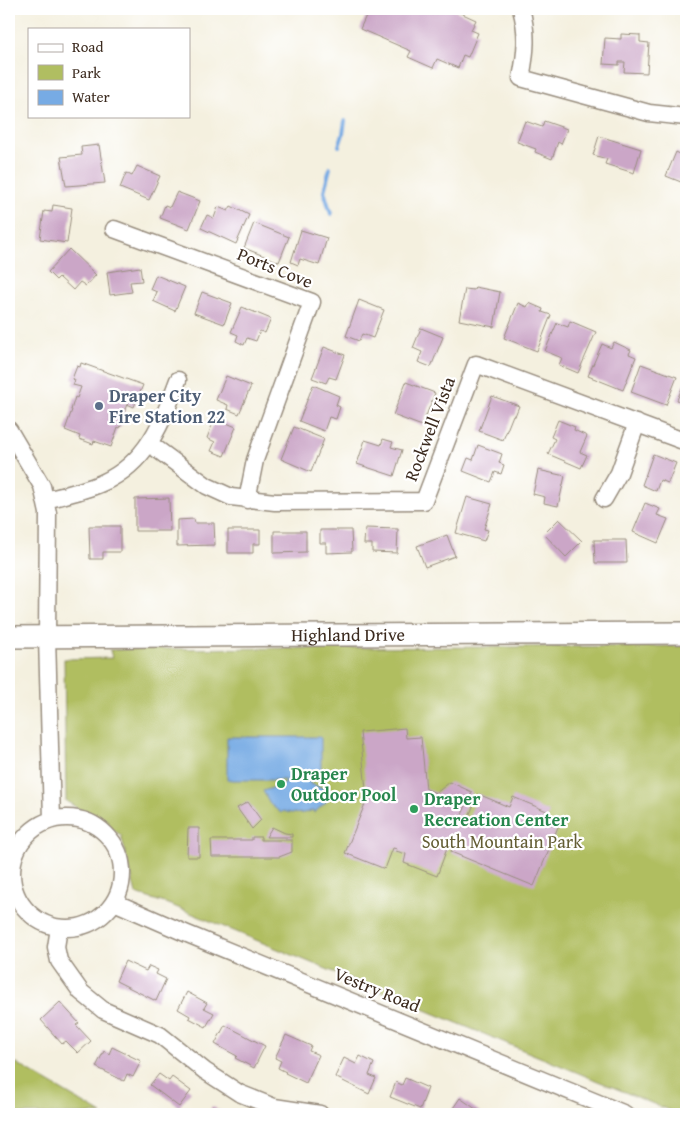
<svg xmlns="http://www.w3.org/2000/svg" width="695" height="1123" font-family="'Gentium Book Plus',serif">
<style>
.green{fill:#b0be61;stroke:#767440}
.water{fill:#77abe4;stroke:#596a81}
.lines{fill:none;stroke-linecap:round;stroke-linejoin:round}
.stream{stroke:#77abe4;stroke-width:4}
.building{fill:#cba6c7}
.minor-casing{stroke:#988d7e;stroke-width:19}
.major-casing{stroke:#988d7e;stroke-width:24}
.minor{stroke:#fff;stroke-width:16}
.major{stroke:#fff;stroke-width:21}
.service-dot{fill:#5c6f8a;stroke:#fff;stroke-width:2}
.leisure-dot{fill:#2e9e5b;stroke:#fff;stroke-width:2}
.labels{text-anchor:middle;stroke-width:4.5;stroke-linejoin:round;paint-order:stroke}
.street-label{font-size:18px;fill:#3b2a1e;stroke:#fff}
.service-label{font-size:18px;font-weight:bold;fill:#4e5e75;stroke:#fff;text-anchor:start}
.leisure-label{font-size:18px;font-weight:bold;fill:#27864d;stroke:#fff;text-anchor:start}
.park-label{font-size:18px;fill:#645e35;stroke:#fff}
</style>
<rect width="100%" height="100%" fill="#fff"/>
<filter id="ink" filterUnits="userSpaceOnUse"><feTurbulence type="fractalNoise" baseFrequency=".02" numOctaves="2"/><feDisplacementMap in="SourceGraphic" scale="10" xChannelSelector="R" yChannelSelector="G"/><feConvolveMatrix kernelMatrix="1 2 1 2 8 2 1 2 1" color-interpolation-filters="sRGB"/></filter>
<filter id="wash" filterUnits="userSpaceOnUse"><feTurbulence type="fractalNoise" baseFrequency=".0096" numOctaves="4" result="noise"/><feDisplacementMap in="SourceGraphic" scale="20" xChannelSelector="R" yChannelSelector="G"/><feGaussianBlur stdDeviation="1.12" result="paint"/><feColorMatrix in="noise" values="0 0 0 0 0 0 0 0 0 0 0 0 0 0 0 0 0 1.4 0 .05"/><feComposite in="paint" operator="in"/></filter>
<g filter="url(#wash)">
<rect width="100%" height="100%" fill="#f4f0df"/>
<path class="green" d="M686,646V1114H678L171,905L136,894L121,835L66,801L64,659L112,658L110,650L128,649Z
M9,1059L102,1114H9V1080L11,1073Z"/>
<path class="water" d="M227,737H321V780H310V784L333,791L326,802L314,813L313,810C302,815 293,814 283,811L281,813L271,805L263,791L285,784V780H227Z"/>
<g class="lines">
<path class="stream" d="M339,146L343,134L345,121
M330,168L324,191L331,214"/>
</g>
<g id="blocks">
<path class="building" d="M369,9H455L454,10L476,20L471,30L478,33L468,57L463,55L458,68L437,59L433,68L408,57L411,51L360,29Z
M621,34L640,35V42L649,43L647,73L624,72L625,62H619V65L603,64L605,38L621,39Z
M525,121L542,127L544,121L567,129L561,144L558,142L552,159L535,152L536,149L517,142Z
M599,136L641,149L634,173L605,164L607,159L593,155Z
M99,145L105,183L66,186L61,157L82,155L81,147Z
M676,152L686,157V184L666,176Z
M137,166L160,176L149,200L120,188L126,173L132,176Z
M177,192L200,201L189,229L160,218L165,205L170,207Z
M53,205L72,208L67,243L40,239L44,211L52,212Z
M231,206L249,215L236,244L201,228L207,215L214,218L218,207L228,211Z
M254,223L289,237L279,262L244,248Z
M301,230L327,238L319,265L300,259L298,265L291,262Z
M69,249L96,275L86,286L80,282L73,290L59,277L56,280L48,272Z
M140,267L142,281L130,282L132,292L110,295L107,272Z
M156,275L185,287L175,311L153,301L157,292L150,289Z
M475,287L500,292L494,327L459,320L465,289L474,290Z
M202,292L232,303L224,324L194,313Z
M359,300L384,310L373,338L362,334L359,341L346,336Z
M518,303L527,307L529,303L543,309L542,312L551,315L537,351L504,338Z
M242,307L271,319L265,333L260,331L256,341L247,338L244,345L236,341L238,335L231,332Z
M570,321L596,332L578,373L559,365L562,358L545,351L557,323L568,327Z
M421,328L443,337L431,367L418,362L422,352L413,348Z
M614,342L631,350L629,354L636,357L623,390L588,376L602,344L611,348Z
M324,347L345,355L336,379L329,377L326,383L312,378Z
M81,363L143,385L134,407L127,404L123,415H125L123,421L120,428L118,427L111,447L94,441L93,444L79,439L80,436L65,430L72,410H71L75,397L77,398L81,387L73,385L75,380L72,379L77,366L80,367Z
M641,364L677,377L666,405L631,392Z
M226,376L251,386L239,414L227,409L228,405L216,400Z
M685,381H686V404L677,400Z
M406,382L435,393L422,426L393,415Z
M313,385L339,396L336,405L340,407L336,419L329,417L324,431L299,421Z
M492,396L519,406L515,416L513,415L503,440L479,431Z
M215,418L236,427L224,456L211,451L215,442L207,438Z
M558,420L575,427L574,430L587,436L580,452L587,455L581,468L548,454L555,439L551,437Z
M294,427L324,439L311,472L281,459Z
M383,439L393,442L391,447L402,450L394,476L357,464L365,440L381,445Z
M478,445L502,454L499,463L504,465L501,474L495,472L491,482L463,471L468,458L473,460Z
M653,454L676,463L668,483L660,480L656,491L642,485Z
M538,470L565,476L558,506L544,503L545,497L533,494Z
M467,497L492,504L484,529L488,530L484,541L456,533Z
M169,498L170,531H135V499Z
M645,503L660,509L657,515L668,519L658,543L633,532Z
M194,519L195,523H214L215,545L177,546V520Z
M559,519L582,541L566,557L544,534Z
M89,526H120V552H103V559H90Z
M365,528L398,529L397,553L372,552V544H364Z
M228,530H260V544H253V553H228Z
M320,530H351L352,552L326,553V543H320Z
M274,531H306V552L274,553Z
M447,535L455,556L425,567L417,546Z
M594,540H626L627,563H595Z
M405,728L406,738L421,737L426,789L436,793L450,782L472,792L461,817L468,819L478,794L509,807L513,797L549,812L545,822L558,827L534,886L451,852L453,845L449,843L437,876L404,863L406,854L396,851L397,849L393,848L385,869L345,853L367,799L360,732Z
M248,802L261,820L252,829L237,808Z
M272,827L285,833L292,834V837H266Z
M188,828H199V857H187Z
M252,837H261V840H292V852L279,857H212L211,840H252Z
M125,961L146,971L149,966L158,970L156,974L166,979L156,1001L116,981Z
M187,992L207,1003L204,1008L214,1013L206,1027L189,1018L190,1016L178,1009Z
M60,1002L79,1023L76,1025L91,1041L78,1053L66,1041L62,1044L41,1020Z
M225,1025L265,1046L254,1068L235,1058L237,1056L215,1044Z
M286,1035L311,1046L309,1051L319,1055L306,1083L285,1073L286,1072L278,1068L281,1061L275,1058Z
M112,1047L141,1061L133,1077L127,1074L124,1081L96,1067L104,1051L109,1054Z
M360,1056L374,1063L369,1075L376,1078L369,1094L335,1077L344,1058L356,1064Z
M159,1074L169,1081L172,1077L191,1091L179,1107L150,1085Z
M405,1078L428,1088L420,1109L390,1097L396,1082L402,1085Z
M460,1098L483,1114H449Z
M212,1106L226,1114H208Z"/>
</g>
</g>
<g filter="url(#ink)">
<use href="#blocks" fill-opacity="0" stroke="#988d7e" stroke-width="1"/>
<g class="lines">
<defs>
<path id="minor" d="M521,9C528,33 526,53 521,78L649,113L686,117
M114,229L312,302L255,460L247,500
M9,430L42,486L48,513L47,637L52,820
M150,444L207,486L231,497L275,502L424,501L476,364L686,442
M604,499L619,473L637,423
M46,500C65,495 84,491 102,483C147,463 162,423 178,380
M12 873a55 55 0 1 1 110 0a55 55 0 1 1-110 0Z
M114,902L185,933L625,1114
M59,928L56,947L59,961L81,992L103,1010L160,1035L205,1071L239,1093L274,1107L320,1114"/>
<g id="major">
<path id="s1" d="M9,637L686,633"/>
</g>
</defs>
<use href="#minor" class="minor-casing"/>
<use href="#major" class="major-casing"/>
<use href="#minor" class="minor"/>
<use href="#major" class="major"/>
</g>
</g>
<circle class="service-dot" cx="99" cy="406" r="5"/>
<g class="leisure-dot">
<circle cx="281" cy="784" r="5"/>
<circle cx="414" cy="809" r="5"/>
</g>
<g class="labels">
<g class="street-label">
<text transform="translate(275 268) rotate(22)" y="6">Ports Cove</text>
<text transform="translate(430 429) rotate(-69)" y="6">Rockwell Vista</text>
<text dy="6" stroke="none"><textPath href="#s1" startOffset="339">Highland Drive</textPath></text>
<text transform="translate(377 990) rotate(22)" y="6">Vestry Road</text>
</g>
<g class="service-label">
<text x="109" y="402">Draper City<tspan x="109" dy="21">Fire Station 22</tspan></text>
</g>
<g class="leisure-label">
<text x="291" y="780">Draper<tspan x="291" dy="21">Outdoor Pool</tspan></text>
<text x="424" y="805">Draper<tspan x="424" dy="21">Recreation Center</tspan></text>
</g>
<g class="park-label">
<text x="502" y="848">South Mountain Park</text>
</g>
</g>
<rect width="695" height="1123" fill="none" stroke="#fff" stroke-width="30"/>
<rect x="28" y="28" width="162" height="90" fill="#ffffff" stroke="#b1aaa5"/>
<rect x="38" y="44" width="25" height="8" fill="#ffffff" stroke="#b1aaa5"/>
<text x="72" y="52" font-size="15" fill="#3b2a1e">Road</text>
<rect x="38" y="65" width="25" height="15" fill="#b0be61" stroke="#b1aaa5"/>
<text x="72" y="78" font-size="15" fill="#3b2a1e">Park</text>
<rect x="38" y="90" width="25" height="15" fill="#77abe4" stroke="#b1aaa5"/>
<text x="72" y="102" font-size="15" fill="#3b2a1e">Water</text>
</svg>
